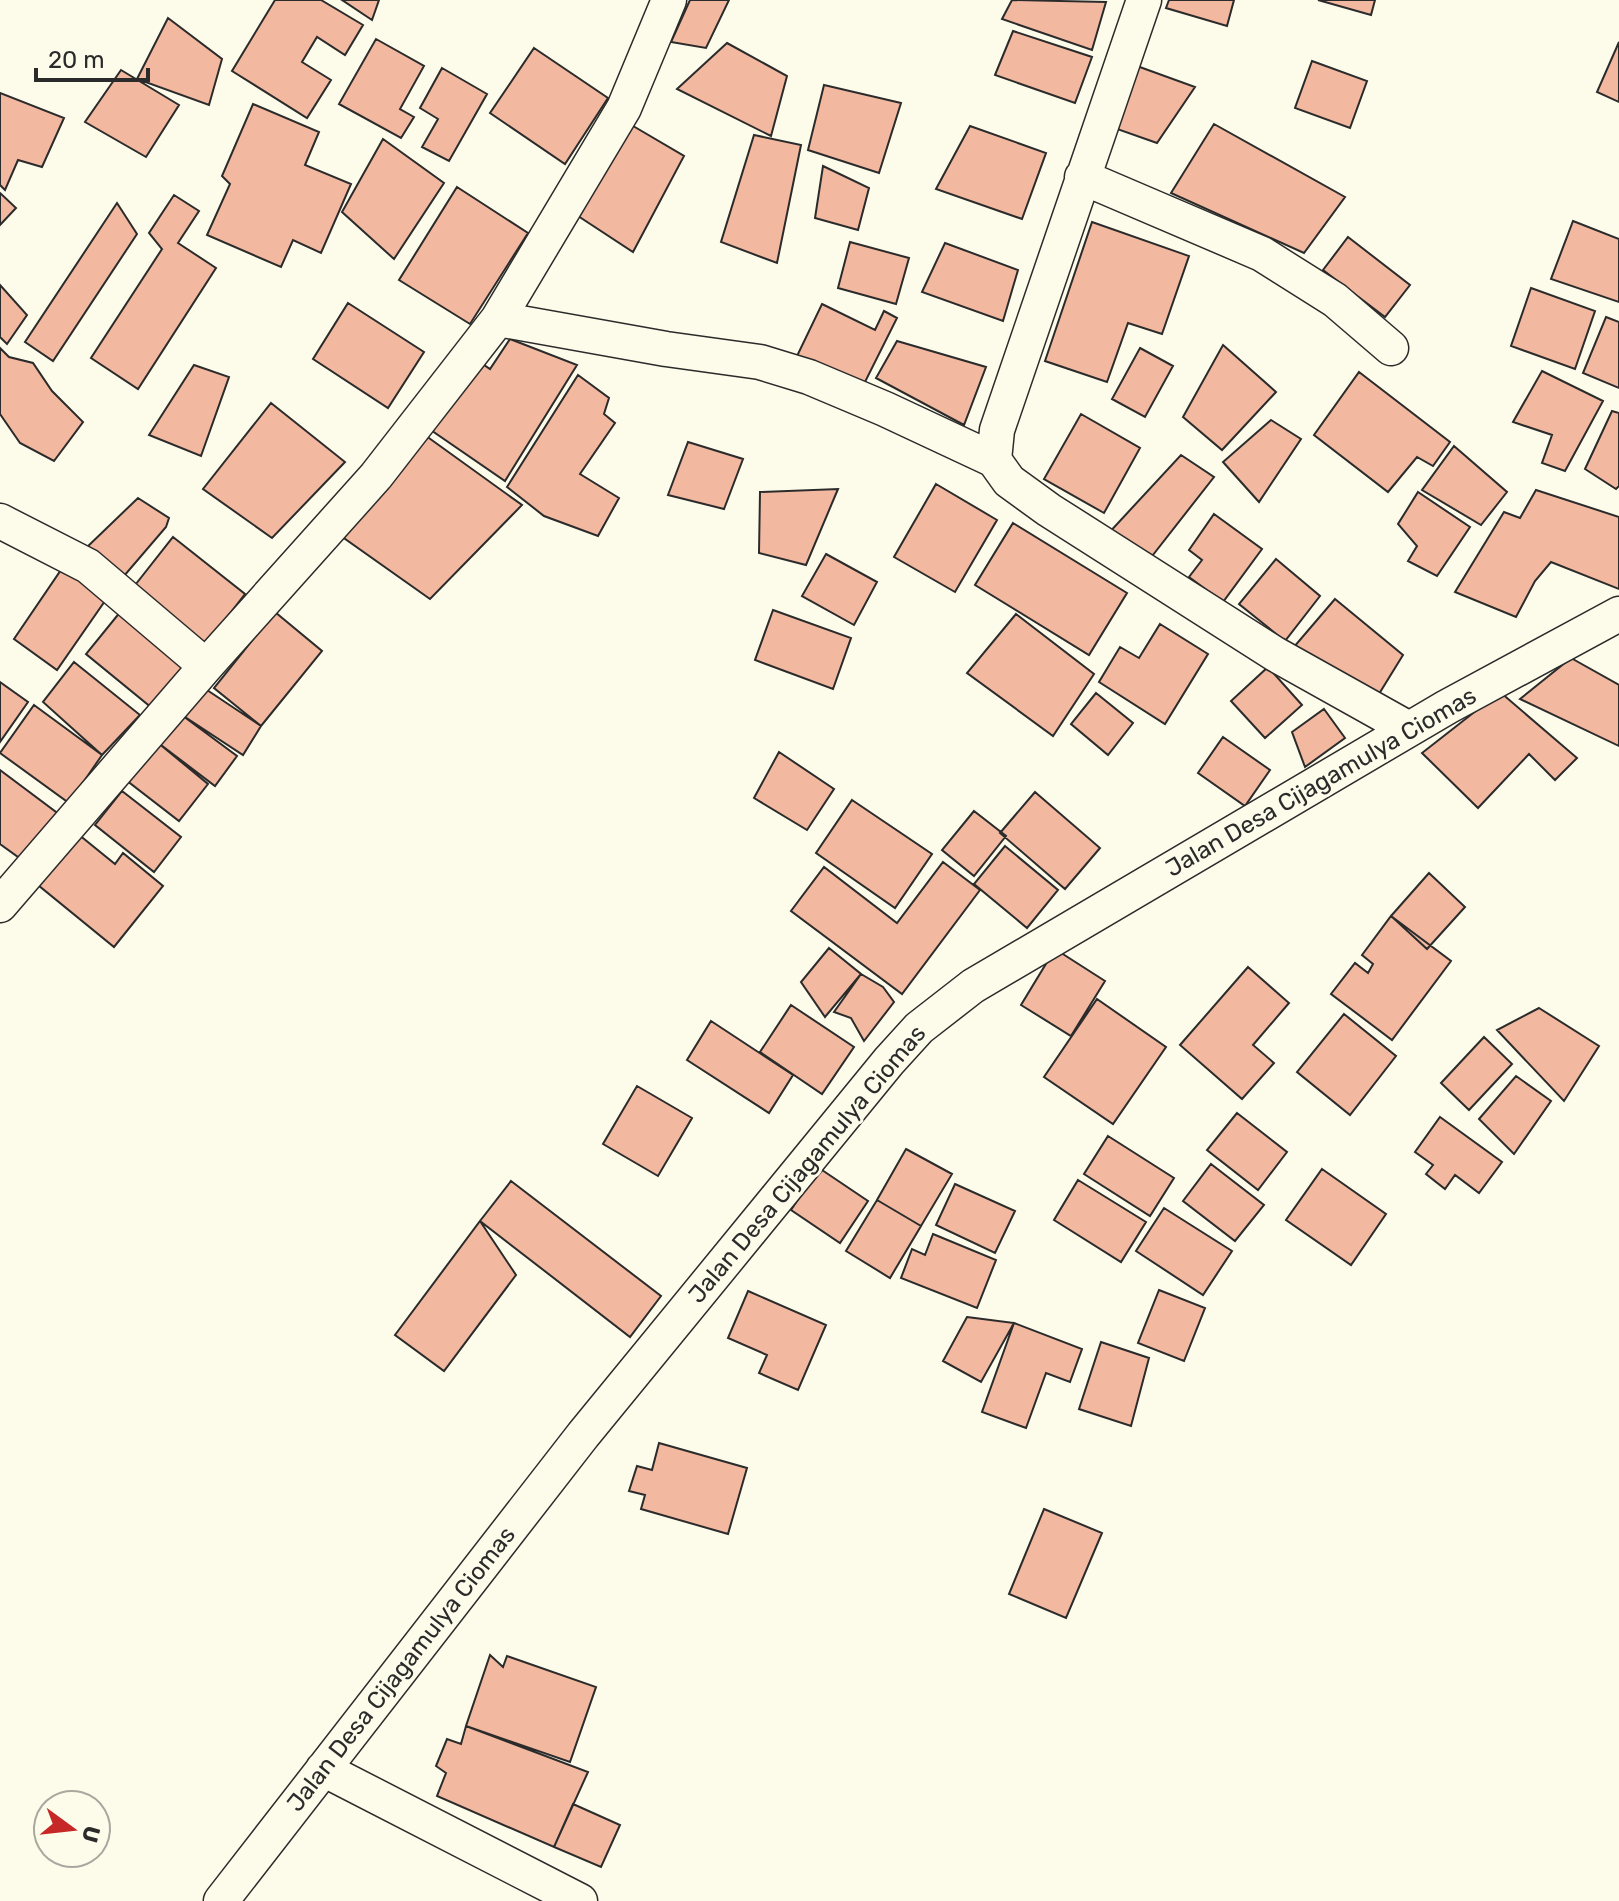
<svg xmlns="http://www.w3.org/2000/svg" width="1619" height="1901" font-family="Rubik,sans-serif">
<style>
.building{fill:#f2b8a0;stroke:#2b2b2b;stroke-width:2}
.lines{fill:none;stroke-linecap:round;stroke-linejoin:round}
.street-casing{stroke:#2b2b2b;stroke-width:37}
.street{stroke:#fdfbea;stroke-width:34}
.labels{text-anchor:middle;stroke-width:6;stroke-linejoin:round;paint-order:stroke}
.street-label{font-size:24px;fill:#2b2b2b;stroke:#fdfbea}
</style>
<rect width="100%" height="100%" fill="#fdfbea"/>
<path class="building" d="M275,0H321L363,25L345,55L317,37L302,62L331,80L307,118L232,71Z
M342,0H379L372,20Z
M690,0H729L706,48L671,42Z
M1012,0L1106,2L1092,50L1002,19Z
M1169,0H1234L1227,26L1166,8Z
M1318,0H1375L1371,15Z
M168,18L222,59L209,105L137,79Z
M1013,31L1092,57L1075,103L995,75Z
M376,39L424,66L400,109L414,117L401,138L339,104Z
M1619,42V102L1597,92Z
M727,43L787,76L771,136L677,89Z
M534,48L608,98L565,164L490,113Z
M1312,61L1367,81L1350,128L1295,108Z
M1137,66L1195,87L1157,143L1117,129Z
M442,68L487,94L449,161L422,147L438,119L420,108Z
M121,70L179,105L146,157L85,122Z
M824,85L901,103L879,173L808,150Z
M0,93L64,118L42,167L18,160L5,190L0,185Z
M253,104L319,132L305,165L351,184L321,253L293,240L281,267L207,235L230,184L222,176Z
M628,123L684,156L633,252L575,214Z
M1214,124L1345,197L1304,253L1171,193Z
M970,126L1046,153L1022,219L936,189Z
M754,135L801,145L777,263L721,242Z
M383,139L444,183L394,259L342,212Z
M823,166L869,188L858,230L815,218Z
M457,187L528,233L470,324L399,280Z
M0,193L16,208L0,225Z
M174,195L199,211L178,243L216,268L138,389L91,358L162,249L149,233Z
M117,203L137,234L53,361L25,342Z
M1573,221L1619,239V302L1551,279Z
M1092,222L1189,256L1162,334L1128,323L1107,382L1045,361Z
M1348,237L1410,285L1385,317L1323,270Z
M850,242L909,258L896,304L838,288Z
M945,243L1018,270L1003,321L922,292Z
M0,285L27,315L7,344L0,337Z
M1531,288L1595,311L1575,369L1511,346Z
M348,303L424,352L388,408L313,359Z
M822,304L875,330L884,311L897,318L862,388L797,356Z
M1606,317L1619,322V388L1583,373Z
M510,339L577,365L505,481L425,426L474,358L490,369Z
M897,341L986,367L964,425L876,378Z
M1223,345L1276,392L1222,450L1183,417Z
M0,348L9,357L33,363L52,391L83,422L54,461L20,443L0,414Z
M1140,348L1173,366L1145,417L1112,399Z
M194,365L229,377L201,456L149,435Z
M1542,371L1603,401L1565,471L1542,463L1552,435L1513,422Z
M1359,372L1450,442L1433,466L1417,457L1388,492L1314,435Z
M578,375L609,398L604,414L615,423L580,474L619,498L598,536L544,516L507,487Z
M271,403L345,462L272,538L203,489Z
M1612,411L1619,413V486L1616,489L1585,469Z
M1081,414L1140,448L1104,513L1044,479Z
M1271,420L1301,439L1259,502L1223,462Z
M422,433L522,505L430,599L341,536Z
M688,442L743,459L724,509L668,495Z
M1454,446L1507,492L1481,525L1422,490Z
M1181,455L1214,477L1149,560L1106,536Z
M936,484L997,520L955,592L894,557Z
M838,489L806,565L759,553L760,492Z
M1536,490L1619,517V589L1551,562L1535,581L1516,617L1455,592L1504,512L1520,518Z
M1418,492L1470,527L1437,576L1408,561L1417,546L1398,524Z
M138,498L169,518L166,527L118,583L85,549Z
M1214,514L1262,549L1223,602L1189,577L1202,560L1189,550Z
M1013,523L1127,593L1089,655L975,585Z
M173,537L245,594L204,647L132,589Z
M826,554L877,582L854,625L802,596Z
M1276,559L1320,596L1285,641L1239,604Z
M63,567L107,598L57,670L14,639Z
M1335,599L1403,655L1374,702L1293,648Z
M773,610L851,638L833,689L755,660Z
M121,611L187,665L152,708L86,654Z
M275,612L322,651L261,726L214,688Z
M1016,614L1094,674L1053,736L967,673Z
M1160,624L1208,654L1165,724L1099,682L1120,647L1139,658Z
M1571,658L1619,685V746L1520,699Z
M74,662L140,715L102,755L43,702Z
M1268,667L1302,705L1265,738L1231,701Z
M0,682L28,702L0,742Z
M207,690L261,726L243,755L179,713Z
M1500,692L1577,758L1555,780L1529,754L1478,808L1422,753Z
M1096,693L1133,723L1108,755L1071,724Z
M34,705L102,755L69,803L0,753Z
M1324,709L1345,738L1305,767L1292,732Z
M179,713L237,756L215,786L157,742Z
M1223,737L1270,770L1245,806L1198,773Z
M157,742L208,784L179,821L126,780Z
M779,752L834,789L807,830L754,798Z
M0,770L60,815L25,862L0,844Z
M122,791L181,837L154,872L95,825Z
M1035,792L1100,848L1065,889L1000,833Z
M852,800L932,854L895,908L816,853Z
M974,811L1006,836L974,876L942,850Z
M78,834L115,864L123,853L163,886L114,947L38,885Z
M1005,846L1058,890L1027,928L974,884Z
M943,862L980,890L902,994L791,911L824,867L897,923Z
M1429,873L1465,907L1427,949L1391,916Z
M1391,916L1451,961L1392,1040L1331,994L1355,963L1368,973L1373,964L1362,955Z
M829,948L861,974L825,1017L801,982Z
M1055,949L1105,981L1071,1036L1021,1005Z
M1248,967L1289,1003L1253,1045L1274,1063L1242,1099L1180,1045Z
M861,974L883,987L894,1002L864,1041L851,1018L834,1012Z
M1097,999L1166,1047L1113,1124L1044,1077Z
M791,1005L854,1047L822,1094L760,1052Z
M1539,1008L1599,1046L1564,1101L1497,1030Z
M1344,1014L1396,1056L1350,1115L1297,1072Z
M711,1021L793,1075L769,1113L687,1060Z
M1484,1037L1512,1064L1469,1110L1441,1083Z
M1516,1076L1551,1101L1514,1154L1479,1119Z
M637,1086L692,1118L658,1176L603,1144Z
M1237,1113L1287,1152L1258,1190L1207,1150Z
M1440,1117L1502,1162L1479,1193L1455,1175L1445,1189L1426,1174L1433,1165L1415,1152Z
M1108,1136L1174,1178L1150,1216L1084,1174Z
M906,1149L952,1174L921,1226L877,1200Z
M1211,1164L1264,1205L1235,1241L1183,1201Z
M819,1168L868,1201L840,1243L791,1210Z
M1322,1169L1386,1214L1351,1265L1286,1220Z
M1078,1180L1146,1222L1121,1262L1054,1220Z
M511,1181L661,1296L630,1337L480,1221Z
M955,1184L1015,1211L995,1253L936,1225Z
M877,1200L921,1226L890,1278L846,1251Z
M1164,1208L1232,1251L1203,1295L1136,1251Z
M480,1221L516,1275L444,1371L395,1335Z
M933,1234L996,1260L977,1308L901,1278L912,1249L925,1255Z
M1159,1290L1205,1308L1184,1361L1138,1343Z
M748,1291L826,1325L798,1390L759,1373L767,1355L728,1338Z
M967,1317L1014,1323L981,1382L943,1361Z
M1014,1323L1082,1349L1070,1382L1046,1373L1026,1428L982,1412Z
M1101,1342L1149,1358L1131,1426L1079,1409Z
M659,1443L747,1468L728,1534L641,1509L645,1495L629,1491L637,1466L652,1470Z
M1044,1509L1102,1533L1066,1618L1009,1594Z
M490,1655L503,1667L507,1656L596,1687L570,1762L466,1726Z
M466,1726L588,1772L554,1847L437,1796L446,1773L436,1766L447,1739L461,1744Z
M573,1804L620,1825L601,1867L554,1847Z"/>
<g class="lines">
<defs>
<path id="street" d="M1144,0L997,430L994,460L1009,481L1049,510L1275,654L1409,729
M1082,177L1262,254L1335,300L1391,348
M498,319L624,108L669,0
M0,521L88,566L206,666
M0,905L206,666L376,476L498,319L666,349L760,362L809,377L885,409L994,460
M323,1769L580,1901
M221,1901L583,1435L889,1061L919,1028L973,986L1447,707L1619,614"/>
</defs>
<use href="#street" class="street-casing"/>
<use href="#street" class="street"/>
</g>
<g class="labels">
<g class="street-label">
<text transform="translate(1321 782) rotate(-30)" y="8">Jalan Desa Cijagamulya Ciomas</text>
<text transform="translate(807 1164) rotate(-50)" y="8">Jalan Desa Cijagamulya Ciomas</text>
<text transform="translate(401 1669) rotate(-52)" y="8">Jalan Desa Cijagamulya Ciomas</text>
</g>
</g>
<g transform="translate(72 1829) rotate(105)"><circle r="38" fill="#fdfbea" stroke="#a9a89e" stroke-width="2"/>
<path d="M0-6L14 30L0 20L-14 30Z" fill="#c62828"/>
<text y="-12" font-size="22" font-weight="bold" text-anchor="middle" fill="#2b2b2b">U</text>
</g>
<path d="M36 68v12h112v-12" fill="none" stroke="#2b2b2b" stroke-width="4"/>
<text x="48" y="68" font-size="24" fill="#2b2b2b" stroke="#fdfbea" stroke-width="6" paint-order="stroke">20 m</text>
</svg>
